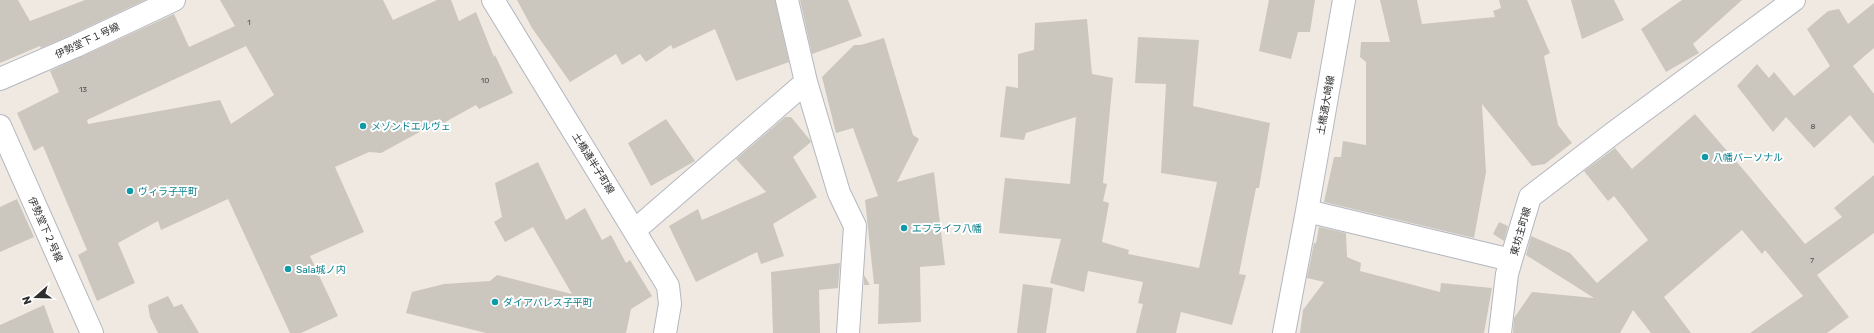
<svg xmlns="http://www.w3.org/2000/svg" width="1874" height="333" font-family="Rubik,'Noto Sans JP',sans-serif">
<style>
.building{fill:#cbc7bf;fill-rule:evenodd}
.lines{fill:none;stroke-linecap:round;stroke-linejoin:round}
.minor-casing{stroke:#b4b7c1;stroke-width:24}
.minor{stroke:#fff;stroke-width:22}
.culture-dot{fill:#0f9aa8;stroke:#fff;stroke-width:1.5}
.labels{text-anchor:middle;stroke-width:4;stroke-linejoin:round;paint-order:stroke}
.number-label{font-size:8px;fill:#555452}
.street-label{font-size:10px;fill:#2e2e2e;stroke:#fff}
.culture-label{font-size:10px;fill:#0d838f;stroke:#fff;text-anchor:start}
</style>
<rect width="100%" height="100%" fill="#efe9e1"/>
<path class="building" d="M0,0H18L30,21L85,0H145L71,35L41,48L40,46L0,63Z
M220,0H383L393,20L437,0H451L459,21L476,12L494,57L495,55L513,93L479,109L476,105L429,131L427,128L381,153L369,152L335,167L364,232L310,256L338,316L301,333H290L228,199L161,230L158,221L118,243L135,283L97,301L78,255L87,250L43,146L34,151L17,113L59,92L50,71L174,14L189,47L235,26ZM246,46L274,95L231,124L220,100L88,124L87,120Z
M517,0H775L789,62L736,81L715,29L673,49L671,45L646,62L640,54L622,65L616,54L570,82L532,28Z
M800,0H848L862,36L812,54Z
M1269,0H1315L1310,32H1298L1291,59L1259,51Z
M1380,0H1417L1422,24L1495,17L1493,11L1501,8L1499,0H1527L1550,53L1544,56L1558,125L1572,143L1545,164L1532,166L1482,104L1486,172L1474,238L1324,202L1334,157H1341L1343,141L1366,145V62L1360,57L1361,42H1390Z
M1571,0H1614L1624,20L1582,39Z
M1682,0H1742L1693,44L1699,53L1666,72L1641,29Z
M1874,3V48L1853,66L1874,94V144L1850,115L1814,148L1786,117L1773,132L1737,86L1757,64L1769,78L1774,72L1794,96L1830,66L1807,29L1828,11L1839,9L1848,24Z
M1087,19L1092,74L1113,78L1103,183L1107,184L1103,201L1109,203L1102,242L1129,250L1128,254L1199,268L1217,182L1161,173L1166,84L1135,83L1138,37L1199,40L1193,106L1270,123L1259,188H1256L1239,274L1246,275L1232,325L1181,312L1176,333H1136L1143,304L1138,303L1143,282L1088,271L1084,292L1050,283L1061,239L999,233L1005,178L1070,184L1076,117L1026,133L1024,140L1000,137L1006,86L1018,88V54L1034,50L1035,23Z
M884,38L913,135L919,139L897,182L934,172L945,265L920,267L921,322L878,324L879,284H874L865,200L878,196L853,128L836,133L822,77L854,45H861Z
M1695,114L1748,175L1805,244L1842,217L1834,208L1874,175V233L1817,275L1849,317L1827,333H1750L1803,296L1765,250L1762,254L1742,230L1664,297L1691,333H1651L1633,310L1620,333H1513L1514,318L1532,292L1594,298L1526,255L1531,236L1570,253L1597,283L1648,240L1614,196L1608,201L1584,171L1615,148L1632,169Z
M785,117H791L810,140L811,142L793,157L817,197L773,224L784,256L761,264L757,252L696,282L669,226L698,209L702,220L766,192L736,159Z
M666,119L695,161L651,186L628,143Z
M538,162L566,220L585,208L602,240L611,235L626,263L630,260L652,296L631,309L626,333H486L406,313L412,292L444,284L490,281L497,275L572,294L533,227L505,242L494,222L502,217L495,183Z
M17,199L34,237L0,252V207Z
M1499,222L1508,226L1504,241L1493,234Z
M1319,227L1346,233L1347,257L1361,263L1360,271L1440,292L1441,283L1492,288L1484,333H1300L1303,310L1324,282L1307,278L1314,243H1316Z
M840,263L838,288L819,290L820,333H773L771,272Z
M864,275L870,285H864Z
M1023,284L1053,288L1046,333H1017Z
M168,296L174,307L182,304L199,333H158L150,317L148,305Z
M44,305L54,333H0V325Z"/>
<g class="lines">
<defs>
<path id="minor" d="M493,0L668,286L670,304L665,333
M787,0L806,82L839,193L855,226L848,333
M0,79L76,46L174,0
M0,126L92,333
M1307,211L1344,0
M635,230L806,82
M1284,333L1307,211L1511,260L1530,197L1616,131L1794,0
M1500,333L1507,274L1511,260"/>
</defs>
<use href="#minor" class="minor-casing"/>
<use href="#minor" class="minor"/>
</g>
<g class="culture-dot">
<circle cx="363" cy="126" r="4"/>
<circle cx="1705" cy="157" r="4"/>
<circle cx="130" cy="191" r="4"/>
<circle cx="904" cy="228" r="4"/>
<circle cx="288" cy="269" r="4"/>
<circle cx="495" cy="302" r="4"/>
</g>
<g class="labels">
<g class="number-label">
<text x="249" y="25">1</text>
<text x="485" y="83">10</text>
<text x="83" y="92">13</text>
<text x="1813" y="129">8</text>
<text x="1812" y="263">7</text>
</g>
<g class="street-label">
<text transform="translate(87 40) rotate(-25)" y="4">伊勢堂下１号線</text>
<text transform="translate(1325 105) rotate(-80)" y="4">土橋通大崎線</text>
<text transform="translate(594 163) rotate(58)" y="4">土橋通半子町線</text>
<text transform="translate(46 229) rotate(66)" y="4">伊勢堂下２号線</text>
<text transform="translate(1520 231) rotate(-74)" y="4">東坊主町線</text>
</g>
<g class="culture-label">
<text x="371" y="130">メゾンドエルヴェ</text>
<text x="1713" y="161">八幡パーソナル</text>
<text x="138" y="195">ヴィラ子平町</text>
<text x="912" y="232">エフライフ八幡</text>
<text x="296" y="273">Sala城ノ内</text>
<text x="503" y="306">ダイアパレス子平町</text>
</g>
</g>
<g transform="translate(36 297) rotate(250)" stroke="#ffffff" stroke-width="3" paint-order="stroke">
<path d="M0-3L7 15L0 10L-7 15Z" fill="#2e2e2e"/>
<text y="-6" font-size="11" font-weight="bold" text-anchor="middle" fill="#2e2e2e">N</text>
</g>
</svg>
